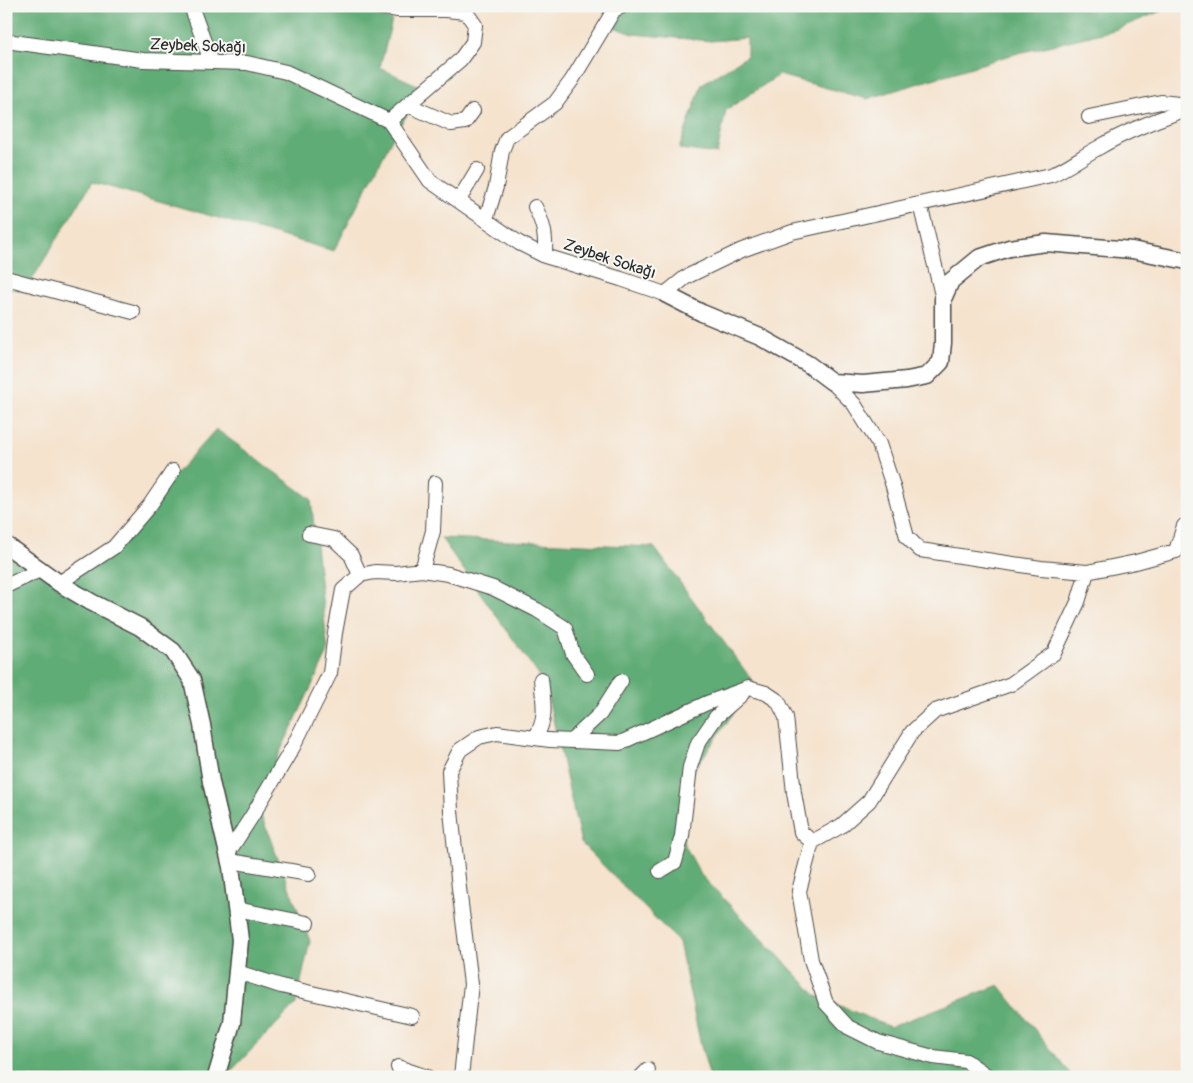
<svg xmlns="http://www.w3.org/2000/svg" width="1193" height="1083" font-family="Pangolin,sans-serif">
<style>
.forest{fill:#60ac76;stroke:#466c50}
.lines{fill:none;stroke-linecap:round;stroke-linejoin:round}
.minor-casing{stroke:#494743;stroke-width:16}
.tertiary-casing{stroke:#494743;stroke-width:19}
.minor{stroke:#fff;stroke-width:14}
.tertiary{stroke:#fff;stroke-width:16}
.labels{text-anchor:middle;stroke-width:4;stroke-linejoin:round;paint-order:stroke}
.street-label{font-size:16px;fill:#2b2b2b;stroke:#f6f6f2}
</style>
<rect width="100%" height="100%" fill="#f6f6f2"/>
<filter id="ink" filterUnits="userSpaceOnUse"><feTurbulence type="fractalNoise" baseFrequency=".02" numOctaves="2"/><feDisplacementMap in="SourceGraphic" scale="10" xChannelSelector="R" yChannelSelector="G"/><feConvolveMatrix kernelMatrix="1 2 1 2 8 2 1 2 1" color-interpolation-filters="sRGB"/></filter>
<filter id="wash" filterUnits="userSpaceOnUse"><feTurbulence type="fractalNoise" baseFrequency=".0096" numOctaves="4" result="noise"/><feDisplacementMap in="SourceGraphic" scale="20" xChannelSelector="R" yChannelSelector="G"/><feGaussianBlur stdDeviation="1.12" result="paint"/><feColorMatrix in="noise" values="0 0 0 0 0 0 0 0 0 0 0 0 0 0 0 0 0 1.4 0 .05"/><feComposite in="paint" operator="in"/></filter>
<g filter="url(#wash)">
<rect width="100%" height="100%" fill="#f5e3ce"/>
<path class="forest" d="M6,6H357L392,20L380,68L426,89L397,129L334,251L92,182L25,291L6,288Z
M618,6L656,7L1174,6L1114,30L1011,55L867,99L779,75L726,110L717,154L679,149L702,84L747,56V38L711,41L633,34L611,26Z
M216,429L311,499L328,652L256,802L310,941L296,1004L225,1077H6V551L60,574L110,546Z
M441,538L654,547L754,683L692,773L683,842L701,875L817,996L890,1027L999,985L1073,1077H710L701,1046L679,942L581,843L545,684Z"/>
</g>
<g filter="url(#ink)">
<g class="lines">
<defs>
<path id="minor" d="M191,6L211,61
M375,6L398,10H446L466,12L475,25L473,42L460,60L389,121
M6,41L143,60L247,63L286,72L389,121L430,181L519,243L545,256L621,279L665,294L686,277L742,250L792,232L1051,175C1069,167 1081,157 1098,148C1126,131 1156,120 1187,109
M408,105L451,124L465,122L473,111
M1089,117L1161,102L1187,105
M459,200L477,170
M920,204L943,299
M535,207C544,225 546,235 545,256
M486,219L496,187L502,151L507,138L555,103L572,80L614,10L622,6
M6,278L133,312
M832,382L854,404L879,444L892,483L907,537L920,550L1041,568L1087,572L1136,562L1176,551L1184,526L1187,525
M309,534L334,539L351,555L360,575
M422,570L433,531L435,483
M59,583L114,547L150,505L173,471
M6,586L40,570
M535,738C548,718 543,701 541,679
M571,741L600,714L621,681
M812,842L799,891L811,960L826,1003L848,1027L878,1042L933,1057L966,1061L989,1077
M228,853L252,816L293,747L330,673L335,633L343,590L360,575L375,572L396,573L422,570L448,574L493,588L537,610L565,628L573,654L587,674
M230,861L309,874
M660,871L675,862L682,836L690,767L698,743L716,717L742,694
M236,909L307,923
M237,972L281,986L412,1016
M398,1067L427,1077
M461,1077L471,984L459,888L451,811L449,771L460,750L479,737L497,733L550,740L620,743L707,703L748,688L766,693L778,701L786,717L794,793L801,832L812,842L841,826L869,801L912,732L935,711L1011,684L1054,653L1078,602L1087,572
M641,1077L648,1070"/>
<path id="tertiary" d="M665,294L702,313L760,337L808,364L832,382L863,384L907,380L927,376L941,362L943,343V299L951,281L979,258L1009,248L1046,243L1132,250L1187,261
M6,545L59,583L91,602L140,627L173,651L192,680L202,725L211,782L231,867L240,940L232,1023L216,1077"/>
</defs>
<use href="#minor" class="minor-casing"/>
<use href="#tertiary" class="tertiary-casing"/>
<use href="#minor" class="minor"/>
<use href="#tertiary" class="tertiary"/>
</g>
</g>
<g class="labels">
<g class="street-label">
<text transform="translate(198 45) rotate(2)" y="6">Zeybek Sokağı</text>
<text transform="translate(610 258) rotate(18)" y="6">Zeybek Sokağı</text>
</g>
</g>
<rect width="1193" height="1083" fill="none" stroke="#f6f6f2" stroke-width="25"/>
</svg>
